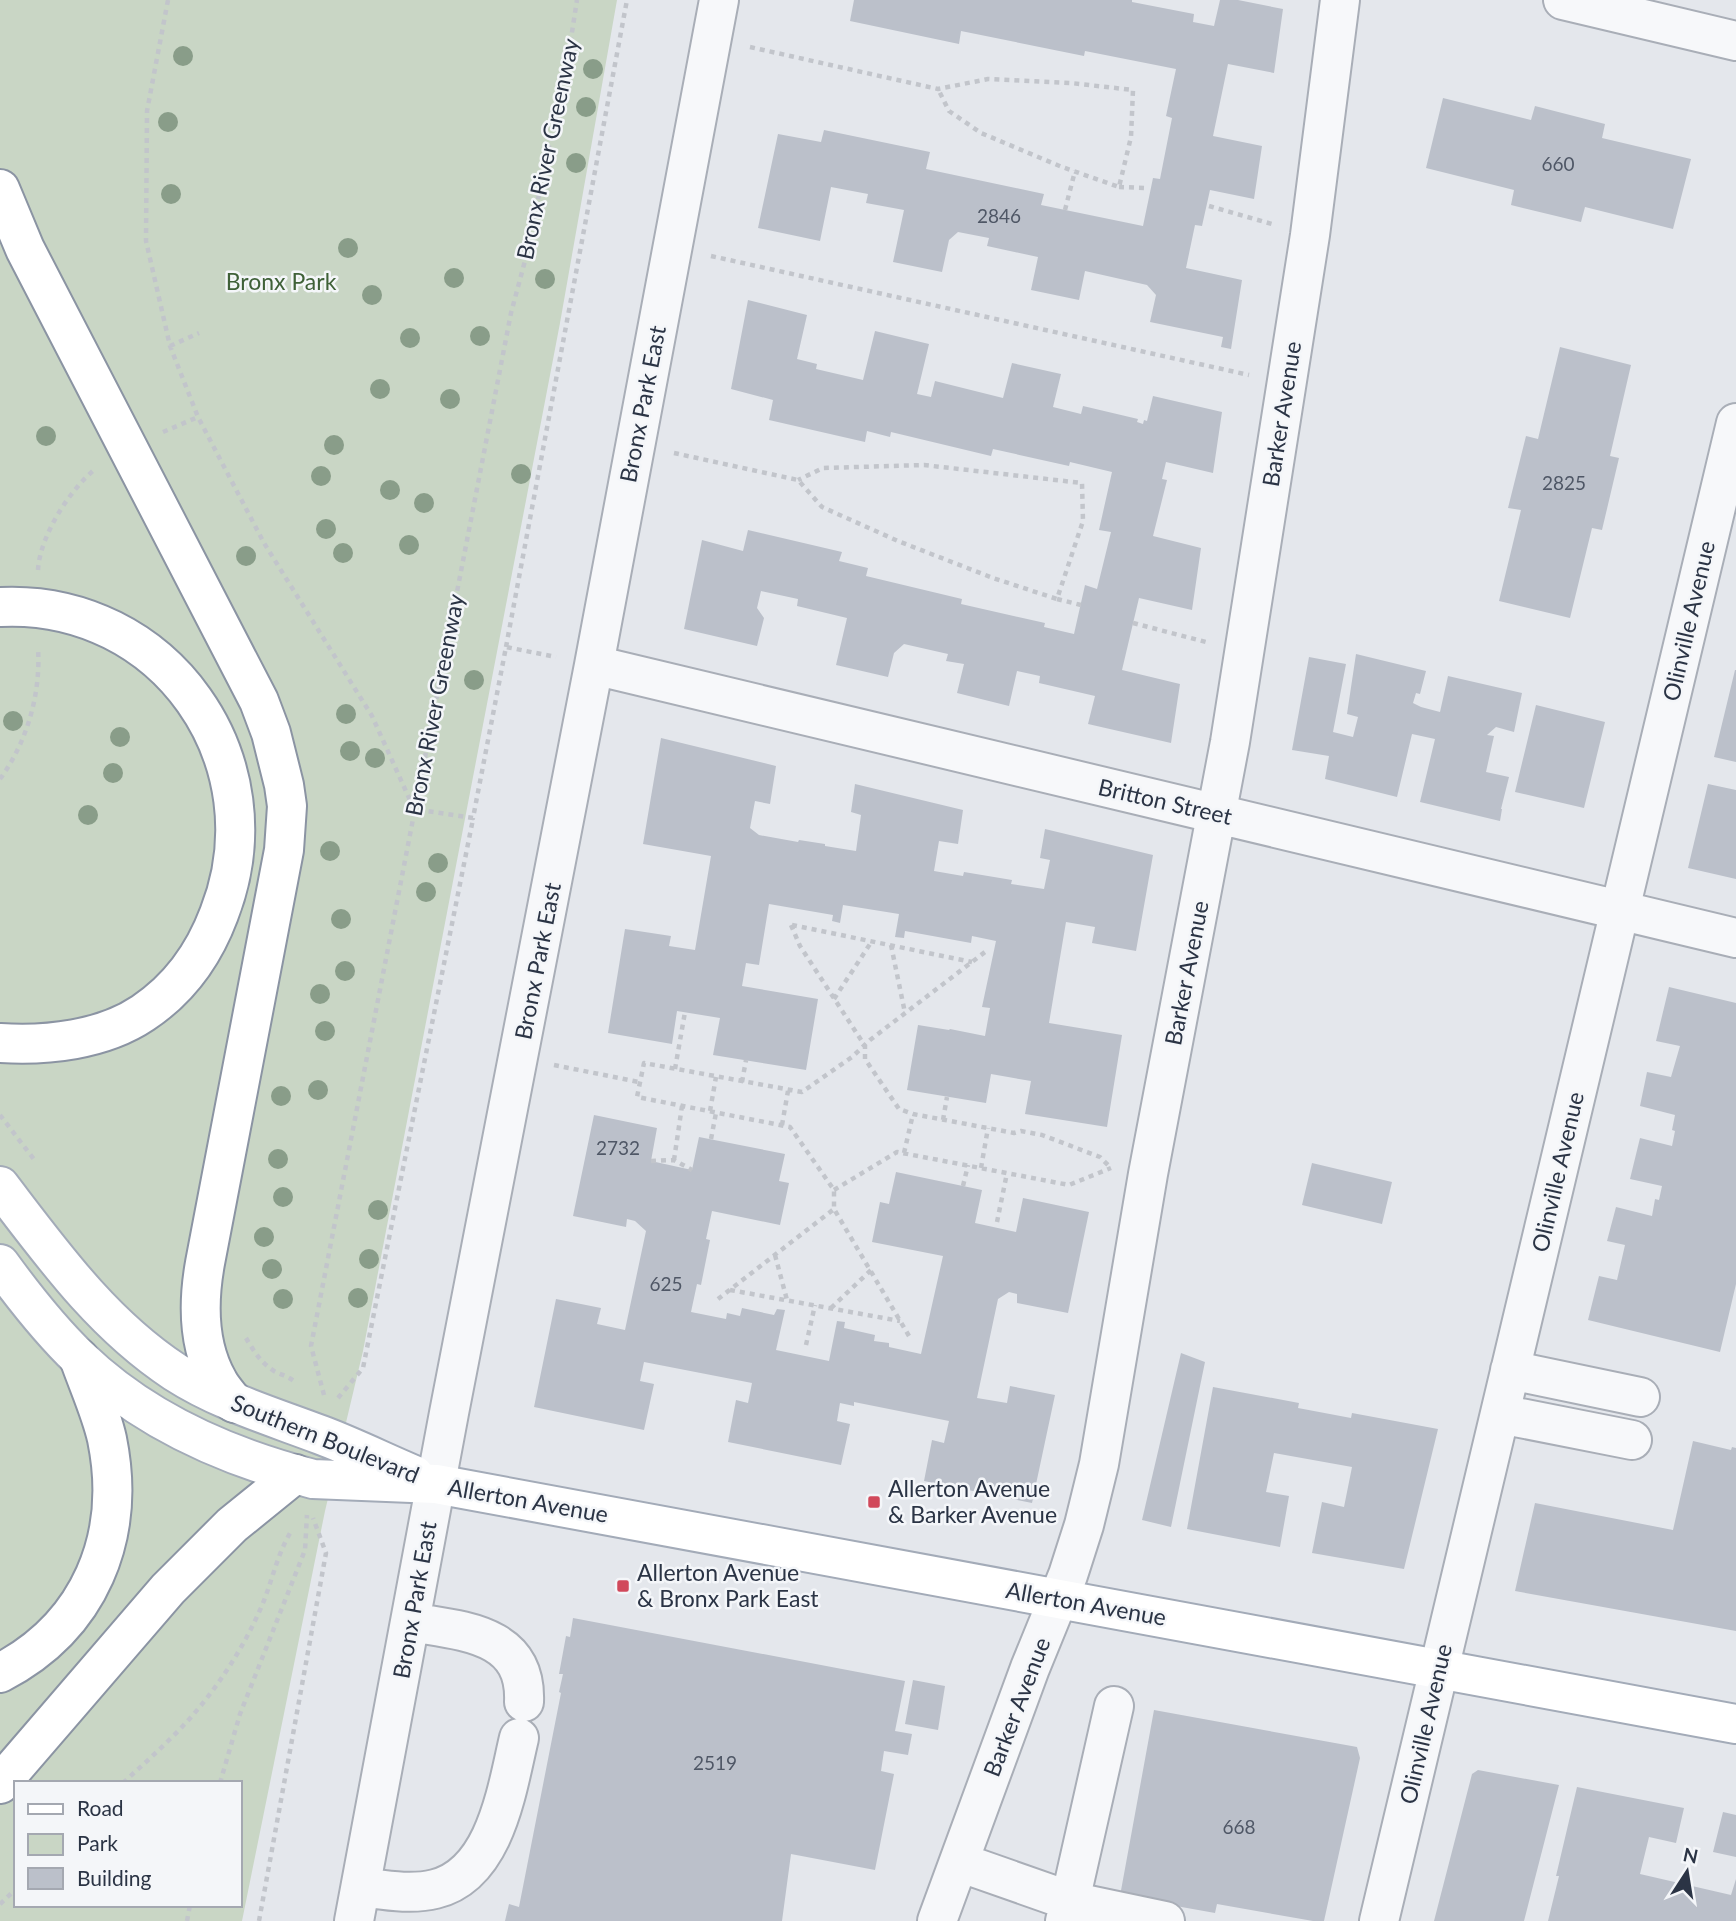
<svg xmlns="http://www.w3.org/2000/svg" width="1736" height="1921" font-family="Lato,sans-serif">
<style>
.green{fill:#c9d6c5;fill-rule:evenodd}
.building{fill:#bbc0ca}
.lines{fill:none;stroke-linecap:round;stroke-linejoin:round}
.minor-casing{stroke:#a9aeb7;stroke-width:42}
.major-casing{stroke:#a3abb8;stroke-width:42}
.highway-casing{stroke:#8b94a3;stroke-width:42}
.path{stroke:#c2c5cb;stroke-width:4.5;stroke-dasharray:5 5;stroke-linecap:butt}
.minor{stroke:#f7f8fa;stroke-width:38}
.major{stroke:#fff;stroke-width:38}
.highway{stroke:#fff;stroke-width:38}
.tree{fill:#899d89}
.poi-dot{fill:#d1495b;stroke:#f4f6f9;stroke-width:2.5}
.labels{text-anchor:middle;stroke-width:5;stroke-linejoin:round;paint-order:stroke}
.number-label{font-size:19px;fill:#4f5766}
.street-label{font-size:23px;fill:#2b3445;stroke:#f4f6f9}
.park-label{font-size:23px;fill:#3f6138;stroke:#f4f6f9}
.poi-label{font-size:23px;fill:#2b3445;stroke:#f4f6f9;text-anchor:start}
</style>
<rect width="100%" height="100%" fill="#e4e7ec"/>
<path class="green" d="M0,0H617L560,323L363,1351L325,1511L242,1921H0ZM16,1783H240V1905H16Z"/>
<path class="building" d="M854,0H1132V2L1194,14L1193,22L1214,26L1220,0H1238L1283,9L1274,73L1228,64L1213,136L1262,146L1254,199L1210,190L1202,226L1195,225L1186,268L1242,280L1231,349L1221,347L1223,337L1150,322L1156,295L1147,285L1085,271L1079,300L1031,290L1038,257L987,246L989,238L958,232L949,240L942,272L893,262L904,210L866,203L868,194L831,187L820,241L758,228L778,134L821,142L824,130L930,152L926,169L1044,194L1041,205L1143,226L1153,178L1160,179L1172,118L1166,116L1176,69L1085,51L1084,56L961,31L959,44L850,21Z
M1443,98L1531,120L1535,106L1605,124L1602,138L1691,159L1673,229L1585,207L1581,222L1511,205L1514,190L1426,168Z
M748,300L807,315L797,359L817,364L816,369L863,380L875,331L929,344L917,394L931,397L935,381L1003,398L1012,363L1061,374L1053,407L1081,414L1083,406L1138,419L1137,422L1143,424L1144,420L1147,421L1153,396L1222,412L1213,473L1166,462L1162,479L1167,480L1153,536L1201,548L1192,610L1139,598L1122,670L1180,684L1171,743L1088,724L1095,696L1039,683L1040,676L1017,671L1009,706L957,693L964,664L946,661L948,654L904,644L894,653L888,677L836,665L847,618L797,606L798,599L761,591L757,608L764,618L757,646L684,629L702,540L743,551L748,530L842,552L839,561L868,568L866,576L962,599L961,604L1045,623L1044,627L1074,634L1085,585L1097,589L1111,532L1099,530L1112,472L1070,462L1069,466L993,449L991,456L891,432L890,437L867,431L865,442L769,420L773,400L731,389Z
M1560,347L1631,365L1610,456L1619,458L1602,530L1592,528L1570,618L1499,601L1521,510L1508,508L1526,436L1538,439Z
M1356,654L1426,671L1420,694L1416,693L1413,703L1421,707L1440,712L1448,676L1522,693L1514,732L1496,727L1487,735L1494,736L1486,772L1509,777L1501,809H1502L1500,821L1420,802L1435,739L1412,734L1397,797L1325,779L1329,756L1292,750L1309,657L1346,664L1333,732L1353,737L1358,717L1347,714Z
M1735,670H1736V762L1714,757Z
M1536,705L1605,722L1584,808L1515,792Z
M661,738L776,766L770,804L755,801L750,828L759,835L798,842L799,840L825,844V846L856,851L861,815L851,812L855,784L963,810L958,844L939,841L934,871L963,876L964,872L1012,880L1011,884L1044,889L1050,860L1040,858L1045,829L1153,855L1136,951L1092,943L1095,927L1066,922L1049,1023L1122,1035L1107,1127L1025,1114L1031,1081L991,1074L986,1103L907,1090L918,1025L949,1030L950,1029L985,1036L990,1008L982,1007L996,941L972,936L971,943L905,931L904,938L895,937L899,914L843,905L840,923L832,921L833,915L769,904L759,965L746,963L742,986L818,999L806,1070L713,1055L720,1018L677,1011L672,1044L608,1033L625,929L671,936L669,946L695,950L711,856L643,844Z
M1708,784L1736,790V879L1688,868Z
M1669,987L1736,1003V1284L1720,1352L1588,1320L1599,1276L1617,1280L1625,1245L1607,1241L1616,1207L1652,1216L1655,1199L1659,1200L1662,1186L1630,1179L1640,1138L1672,1146L1675,1131L1672,1130L1675,1115L1640,1106L1647,1072L1671,1077L1680,1046L1656,1041Z
M594,1115L657,1128L651,1161L692,1170L699,1137L785,1154L779,1181L789,1183L780,1225L712,1211L706,1239L710,1240L701,1285L697,1284L691,1312L726,1319L727,1313L740,1316L742,1308L774,1315L777,1309L785,1310L776,1350L829,1361L837,1321L845,1322L844,1328L875,1335L874,1341L889,1343V1347L921,1354L943,1256L872,1242L880,1202L889,1204L896,1172L982,1190L975,1223L1016,1232L1023,1198L1089,1212L1068,1313L1017,1303V1294L1009,1292L998,1299L977,1398L1007,1403L1010,1386L1055,1395L1032,1503L924,1481L932,1440L944,1443L949,1421L854,1402V1406L840,1403L837,1421L850,1424L841,1465L728,1442L736,1400L748,1403L752,1383L644,1362L640,1381L654,1384L644,1430L534,1407L556,1299L601,1308L597,1324L625,1330L646,1231L635,1221L627,1219L626,1227L573,1216Z
M1312,1163L1392,1182L1382,1224L1302,1205Z
M1181,1353L1205,1362L1171,1527L1142,1520Z
M1213,1387L1299,1403L1298,1408L1351,1418L1352,1413L1438,1429L1404,1569L1312,1553L1322,1502L1344,1507L1352,1467L1274,1453L1266,1492L1289,1496L1280,1547L1187,1529Z
M1693,1441L1731,1450L1732,1447L1736,1448V1631L1515,1591L1535,1503L1673,1530Z
M573,1618L905,1681L895,1731L912,1734L908,1755L884,1751L881,1771L894,1774L875,1870L791,1854L782,1921H505L509,1904L519,1907L561,1693L559,1692L563,1674H559L566,1636L570,1637Z
M913,1680L945,1686L938,1730L905,1724Z
M1154,1710L1357,1747L1360,1758L1324,1921H1313L1217,1904L1215,1913L1120,1896Z
M1478,1770L1559,1785L1524,1921H1434L1472,1774Z
M1577,1787L1684,1808L1676,1843L1649,1837L1640,1874L1731,1895L1736,1879V1921H1548L1559,1876H1556Z
M1723,1812L1736,1815V1857L1713,1852Z"/>
<g class="lines">
<defs>
<path id="minor" d="M1563,0L1736,41
M594,665L1736,938
M1510,1370L1640,1397
M1500,1414L1632,1440
M411,1622C462,1631 527,1633 524,1702
M1114,1706L1070,1901L1165,1921
M959,1862L1070,1901L1065,1921
M361,1887C385,1890 411,1895 435,1889C496,1874 507,1788 519,1738
M354,1921L449,1413L594,665L719,0
M937,1921L1030,1668L1068,1575L1084,1525L1099,1464L1148,1174L1230,742L1310,235L1340,0
M1379,1921L1736,423"/>
<path id="major" d="M0,1186C52,1254 102,1324 175,1372C220,1401 271,1416 321,1435C353,1447 383,1462 414,1475
M0,1264C24,1297 50,1330 79,1358C143,1420 227,1457 313,1479L436,1484L1736,1724"/>
<path id="highway" d="M0,189L25,249L259,701L271,733L284,785L287,806L284,850L205,1263C198,1302 197,1344 218,1381C222,1389 229,1396 234,1403
M0,607C165,599 279,761 219,914C204,954 179,989 143,1013C103,1040 47,1046 0,1043
M0,1673C90,1626 127,1537 107,1439C101,1412 88,1384 79,1358
M0,1784L168,1589L232,1525L295,1474"/>
</defs>
<use href="#minor" class="minor-casing"/>
<use href="#major" class="major-casing"/>
<use href="#highway" class="highway-casing"/>
<path class="path" d="M168,0L147,111L146,241L170,346L198,417L264,543L372,716L414,809L473,818L506,647L556,657
M750,47L938,89L988,79L1071,83L1133,90L1131,137L1119,187L1062,167L981,133L949,111L938,89
M1119,187L1146,188
M1209,206L1272,224
M1065,210L1075,171
M711,256L1249,375
M170,346L199,333
M163,432L198,417
M674,453L798,480L822,507L898,541L993,578L1057,599L1083,521L1082,483L924,465L823,468L798,480
M38,570C40,536 69,491 94,470
M1057,599L1081,605
M1133,623L1206,642
M506,647L627,0
M0,779C27,742 41,694 38,648
M791,925L800,946L865,1046V1059L899,1109L913,1114L1014,1133L1021,1131L1042,1135L1100,1157L1109,1166
M792,925L972,962
M891,945L905,1013
M834,999L872,941
M554,1065L639,1082
M675,1069L685,1012
M742,1082L746,1060
M710,1111L716,1077
M0,1115L36,1162
M943,1120L947,1097
M782,1125L788,1091
M711,1139L716,1113
M904,1153L913,1114
M674,1160L682,1106
M651,1161L674,1160L692,1170
M981,1168L988,1128
M963,1186L968,1165
M834,1190L897,1152L1069,1185L1111,1168
M997,1222L1007,1173
M775,1255L787,1300
M730,1290L900,1321
M718,1299L834,1209
M831,1308L871,1270
M909,1336L834,1209V1190L790,1127L637,1097L644,1063L802,1092L852,1057L870,1040L985,952
M246,1338C253,1350 261,1363 274,1371C281,1375 288,1376 295,1382
M806,1345L815,1305
M324,1395L311,1346L511,313L526,257L570,45L577,0
M338,1398L363,1368L473,819
M123,1783C138,1769 153,1756 167,1742C206,1705 238,1659 260,1610C272,1584 276,1555 292,1530
M220,1783L240,1714L305,1550L307,1515
M0,1904L16,1889
M187,1921L190,1905
M259,1921L326,1553L313,1518"/>
<use href="#minor" class="minor"/>
<use href="#major" class="major"/>
<use href="#highway" class="highway"/>
</g>
<g class="tree">
<circle cx="183" cy="56" r="10"/>
<circle cx="593" cy="69" r="10"/>
<circle cx="586" cy="107" r="10"/>
<circle cx="168" cy="122" r="10"/>
<circle cx="576" cy="163" r="10"/>
<circle cx="171" cy="194" r="10"/>
<circle cx="348" cy="248" r="10"/>
<circle cx="454" cy="278" r="10"/>
<circle cx="545" cy="279" r="10"/>
<circle cx="372" cy="295" r="10"/>
<circle cx="480" cy="336" r="10"/>
<circle cx="410" cy="338" r="10"/>
<circle cx="380" cy="389" r="10"/>
<circle cx="450" cy="399" r="10"/>
<circle cx="46" cy="436" r="10"/>
<circle cx="334" cy="445" r="10"/>
<circle cx="521" cy="474" r="10"/>
<circle cx="321" cy="476" r="10"/>
<circle cx="390" cy="490" r="10"/>
<circle cx="424" cy="503" r="10"/>
<circle cx="326" cy="529" r="10"/>
<circle cx="409" cy="545" r="10"/>
<circle cx="343" cy="553" r="10"/>
<circle cx="246" cy="556" r="10"/>
<circle cx="474" cy="680" r="10"/>
<circle cx="346" cy="714" r="10"/>
<circle cx="13" cy="721" r="10"/>
<circle cx="120" cy="737" r="10"/>
<circle cx="350" cy="751" r="10"/>
<circle cx="375" cy="758" r="10"/>
<circle cx="113" cy="773" r="10"/>
<circle cx="88" cy="815" r="10"/>
<circle cx="330" cy="851" r="10"/>
<circle cx="438" cy="863" r="10"/>
<circle cx="426" cy="892" r="10"/>
<circle cx="341" cy="919" r="10"/>
<circle cx="345" cy="971" r="10"/>
<circle cx="320" cy="994" r="10"/>
<circle cx="325" cy="1031" r="10"/>
<circle cx="318" cy="1090" r="10"/>
<circle cx="281" cy="1096" r="10"/>
<circle cx="278" cy="1159" r="10"/>
<circle cx="283" cy="1197" r="10"/>
<circle cx="378" cy="1210" r="10"/>
<circle cx="264" cy="1237" r="10"/>
<circle cx="369" cy="1259" r="10"/>
<circle cx="272" cy="1269" r="10"/>
<circle cx="358" cy="1298" r="10"/>
<circle cx="283" cy="1299" r="10"/>
</g>
<g class="poi-dot">
<rect x="867" y="1495" width="14" height="14" rx="3.5"/>
<rect x="616" y="1579" width="14" height="14" rx="3.5"/>
</g>
<g class="labels">
<g class="number-label">
<text x="1558" y="171">660</text>
<text x="999" y="223">2846</text>
<text x="1564" y="490">2825</text>
<text x="618" y="1155">2732</text>
<text x="666" y="1291">625</text>
<text x="715" y="1770">2519</text>
<text x="1239" y="1834">668</text>
</g>
<g class="street-label">
<text transform="translate(548 149) rotate(-78)" y="8">Bronx River Greenway</text>
<text transform="translate(643 404) rotate(-79)" y="8">Bronx Park East</text>
<text transform="translate(1282 414) rotate(-81)" y="8">Barker Avenue</text>
<text transform="translate(1689 621) rotate(-77)" y="8">Olinville Avenue</text>
<text transform="translate(435 705) rotate(-79)" y="8">Bronx River Greenway</text>
<text transform="translate(1165 802) rotate(13)" y="8">Britton Street</text>
<text transform="translate(538 961) rotate(-79)" y="8">Bronx Park East</text>
<text transform="translate(1187 973) rotate(-79)" y="8">Barker Avenue</text>
<text transform="translate(1558 1172) rotate(-77)" y="8">Olinville Avenue</text>
<text transform="translate(325 1439) rotate(22)" y="8">Southern Boulevard</text>
<text transform="translate(528 1501) rotate(10)" y="8">Allerton Avenue</text>
<text transform="translate(415 1600) rotate(-80)" y="8">Bronx Park East</text>
<text transform="translate(1086 1604) rotate(10)" y="8">Allerton Avenue</text>
<text transform="translate(1017 1707) rotate(-69)" y="8">Barker Avenue</text>
<text transform="translate(1426 1724) rotate(-77)" y="8">Olinville Avenue</text>
</g>
<g class="park-label">
<text x="281" y="290">Bronx Park</text>
</g>
<g class="poi-label">
<text x="888" y="1497">Allerton Avenue<tspan x="888" dy="26">&amp; Barker Avenue</tspan></text>
<text x="637" y="1581">Allerton Avenue<tspan x="637" dy="26">&amp; Bronx Park East</tspan></text>
</g>
</g>
<rect x="14" y="1781" width="228" height="126" fill="#f4f6f9" stroke="#a4a8b1" stroke-width="2"/>
<rect x="28" y="1804" width="35" height="10" fill="#ffffff" stroke="#a4a8b1" stroke-width="2"/>
<text x="77" y="1816" font-size="21" fill="#2b3445">Road</text>
<rect x="28" y="1834" width="35" height="21" fill="#c9d6c5" stroke="#a4a8b1" stroke-width="2"/>
<text x="77" y="1851" font-size="21" fill="#2b3445">Park</text>
<rect x="28" y="1868" width="35" height="21" fill="#bbc0ca" stroke="#a4a8b1" stroke-width="2"/>
<text x="77" y="1886" font-size="21" fill="#2b3445">Building</text>
<g transform="translate(1687 1872) rotate(12)" stroke="#f4f6f9" stroke-width="5" paint-order="stroke">
<path d="M0-5L12 26L0 18L-12 26Z" fill="#2b3445"/>
<text y="-10" font-size="19" font-weight="bold" text-anchor="middle" fill="#2b3445">N</text>
</g>
</svg>
